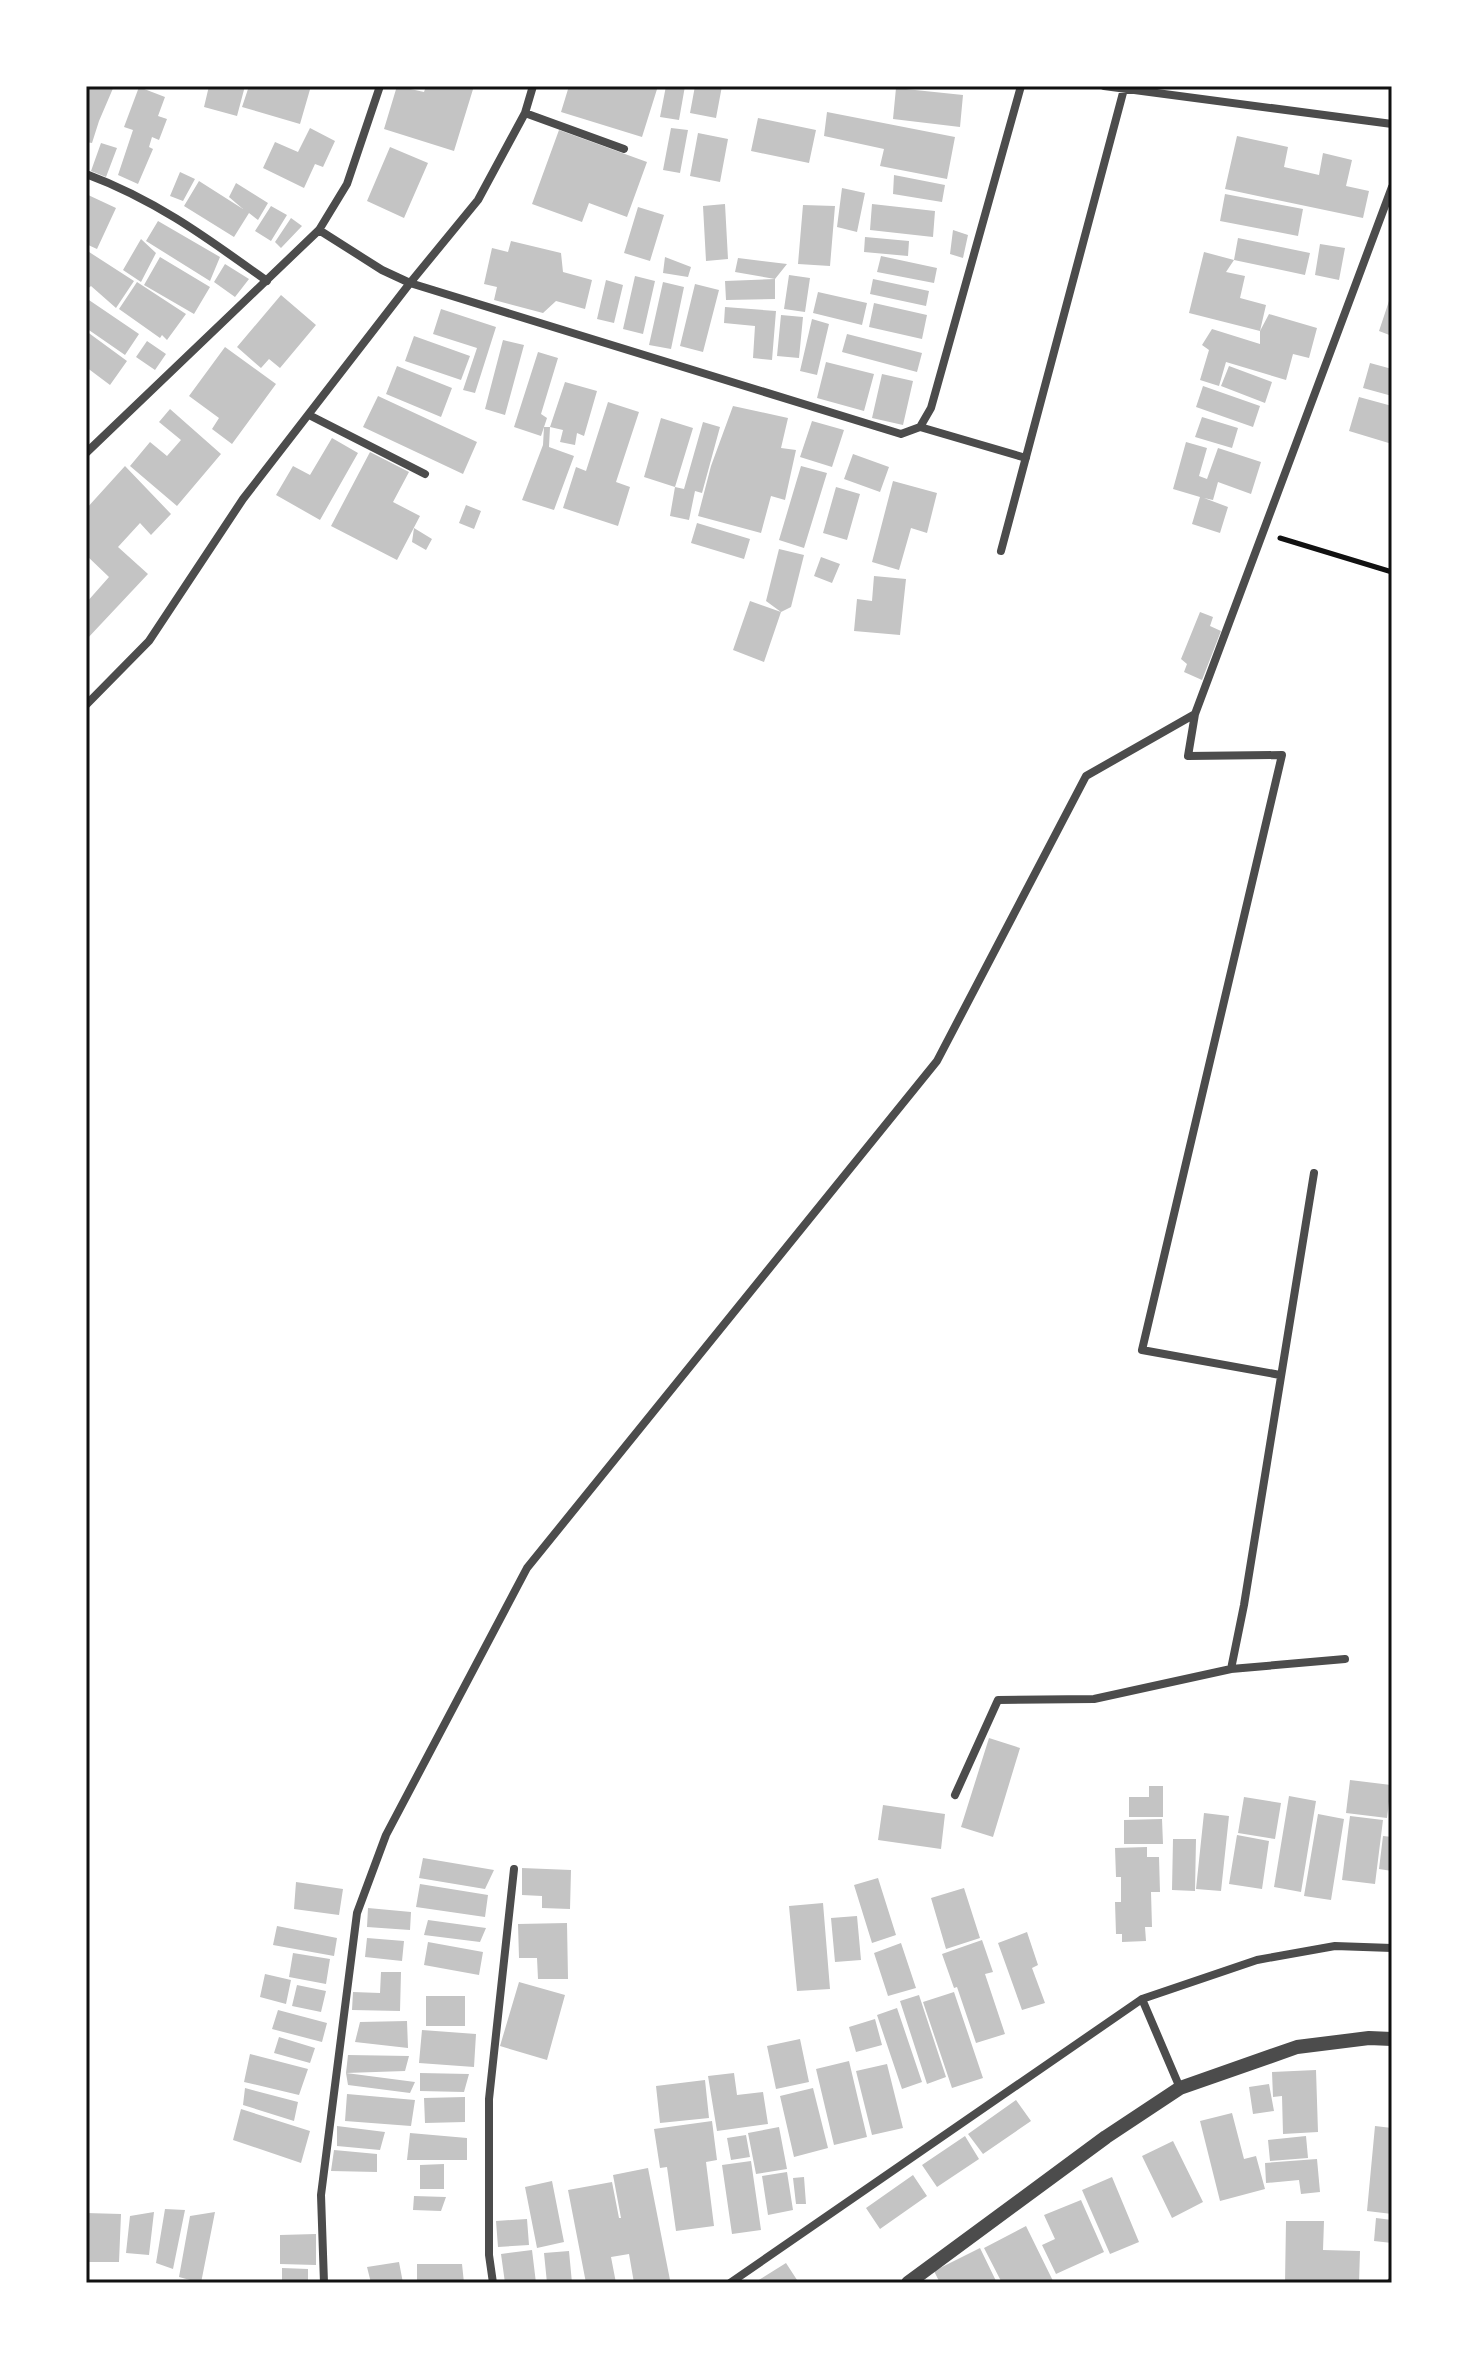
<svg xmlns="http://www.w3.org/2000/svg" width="1478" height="2369" font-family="Spectral,serif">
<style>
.building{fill:#c4c4c4}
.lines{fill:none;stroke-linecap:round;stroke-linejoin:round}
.path{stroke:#111;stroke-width:5}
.minor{stroke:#4c4c4c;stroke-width:8}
.tertiary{stroke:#4c4c4c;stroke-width:14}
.neatline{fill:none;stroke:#111;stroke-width:3}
</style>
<rect width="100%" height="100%" fill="#fff"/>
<path class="building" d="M86,86H114L99,121L92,143L86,142Z
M209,86H245L237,116L204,107Z
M249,86H311L300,124L242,107Z
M397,86L424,92L426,86H474L454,151L384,129Z
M569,86H658L642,137L561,112Z
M666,86H685L679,120L660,117Z
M695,86H722L716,118L690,113Z
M139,87L165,97L158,116L167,119L159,140L152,137L149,147L153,149L138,184L118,175L133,130L124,127Z
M896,88L963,95L960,127L893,119Z
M827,112L955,137L947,179L880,166L884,149L824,136Z
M758,118L816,130L809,163L751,151Z
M310,128L335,141L323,167L315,164L304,188L263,168L275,142L298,152Z
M671,128L688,130L680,173L663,170Z
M559,130L647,162L627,217L589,203L582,222L532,204Z
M698,133L728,139L720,182L690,176Z
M1237,136L1288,147L1284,167L1319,175L1323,153L1352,160L1346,186L1369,191L1363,218L1225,189Z
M101,143L117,148L106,177L91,171Z
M390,147L428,163L404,218L367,201Z
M180,172L195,179L183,201L170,196Z
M894,175L945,185L942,202L893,194Z
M199,181L243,209L229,197L236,183L268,203L258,220L249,213L234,237L184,206Z
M842,188L865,193L857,232L837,227Z
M86,194L116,208L97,249L86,244Z
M1225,194L1303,209L1298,236L1220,221Z
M725,204L728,259L706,261L703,206Z
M872,204L935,211L933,237L870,230Z
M803,205L835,206L830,266L798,264Z
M271,206L287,215L271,241L255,231Z
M638,207L664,215L650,261L624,253Z
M291,218L302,226L281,248L275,242Z
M158,221L220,257L210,281L146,241Z
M953,230L968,235L963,258L950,254Z
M865,237L909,241L908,256L864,252Z
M1238,238L1310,253L1305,275L1234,260Z
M141,239L156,253L141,282L123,270Z
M511,241L561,253L563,272L592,280L585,309L556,301L543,313L494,300L497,287L484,284L492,248L508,252Z
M1320,244L1345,248L1339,280L1315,275Z
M86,250L134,281L116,308L91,286L86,290Z
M1204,252L1234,260L1226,272L1245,276L1240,298L1266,305L1260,331L1269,314L1317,328L1309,358L1293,354L1286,380L1226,362L1219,386L1200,380L1209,350L1202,345L1212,329L1260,344V331L1189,313Z
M881,256L937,268L934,283L877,272Z
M160,257L210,287L194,314L144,285Z
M665,257L691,267L688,277L663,273Z
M738,258L787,264L775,279L735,272Z
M225,264L249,279L235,297L214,282Z
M789,275L810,278L805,312L784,309Z
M635,276L655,281L643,334L623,329Z
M775,279V299L726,300L725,281Z
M873,279L929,291L926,306L870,294Z
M606,280L623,285L614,323L597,319Z
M137,282L186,314L167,340L162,335L160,338L119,309Z
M663,282L684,287L671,349L649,345Z
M695,284L719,290L703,352L680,346Z
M818,292L867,303L862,325L813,313Z
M281,295L316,325L280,368L269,359L261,368L237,347Z
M86,298L139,334L125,355L86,328Z
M1389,301L1392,303V336L1379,331Z
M874,303L927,315L922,339L869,327Z
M725,307L776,311L772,360L753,358L755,326L724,323Z
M441,309L496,327L475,393L463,390L477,348L433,334Z
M781,315L803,317L799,358L777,356Z
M812,319L829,324L817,375L800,371Z
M86,331L127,361L110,385L86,367Z
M847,334L922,353L917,372L842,352Z
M414,336L470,356L461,380L405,361Z
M503,340L524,345L505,415L485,409Z
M147,341L166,354L155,370L136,357Z
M225,347L276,384L232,444L212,429L219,418L189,396Z
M538,352L558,358L541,414L547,418L544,427H550L549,447L574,456L554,510L522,500L543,445L544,427L541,436L514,427Z
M826,362L874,374L864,411L817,398Z
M1370,363L1392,369V396L1363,388Z
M397,366L452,388L441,417L386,394Z
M1229,366L1272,382L1265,403L1221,386Z
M882,374L913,381L903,425L872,418Z
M565,382L597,391L584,436L577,433L575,445L560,442L563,430L550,427Z
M1203,386L1260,406L1253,427L1196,407Z
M378,396L477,442L463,474L363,427Z
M1359,397L1392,406V444L1349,431Z
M608,402L639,412L616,482L630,487L618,526L563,508L576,467L586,471Z
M733,406L788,418L781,448L796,450L785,500L771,496L761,533L698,516L711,466Z
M170,409L221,454L177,506L130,466L150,442L167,456L181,440L159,422Z
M1202,417L1238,428L1232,448L1195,437Z
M661,418L693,428L675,487L644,477Z
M812,421L844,430L832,467L800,457Z
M703,422L720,427L702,493L695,491L689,520L670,516L675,487L684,489Z
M332,438L358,453L320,520L276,495L293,466L310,475Z
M1186,442L1207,448L1199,476L1207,479L1218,448L1261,462L1251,494L1218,482L1213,500L1204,498L1228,507L1220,533L1192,524L1200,497L1173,489Z
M370,452L409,472L393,502L420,516L397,560L331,526Z
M853,454L889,467L880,492L844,479Z
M125,466L171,514L151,535L140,523L118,547L148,574L86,640V603L109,577L86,555V509Z
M801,466L827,473L804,548L779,540Z
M893,481L937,493L927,533L911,528L899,570L872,562Z
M836,487L860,494L847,540L823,533Z
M466,505L481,511L474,529L459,523Z
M697,523L750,539L744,559L691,543Z
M414,528L432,539L426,550L412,542Z
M779,549L804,555L791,607L781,612L764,662L733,650L750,601L781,612L766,601Z
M821,557L840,564L832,583L814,576Z
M874,576L906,579L900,635L854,631L857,599L872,601Z
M1200,612L1213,617L1210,626L1221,631L1202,680L1184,672L1187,664L1181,659Z
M989,1738L1020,1748L993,1837L961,1827Z
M1350,1780L1391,1785L1387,1818L1346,1813Z
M1149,1786H1163V1817H1129V1797H1149Z
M1289,1796L1316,1801L1301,1892L1274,1887Z
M1244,1797L1281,1803L1275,1839L1238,1833Z
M883,1805L945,1814L941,1849L878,1840Z
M1204,1813L1229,1816L1221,1891L1196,1889Z
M1318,1814L1344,1819L1331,1900L1304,1896Z
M1350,1816L1383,1820L1375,1884L1342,1880Z
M1162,1819L1163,1844H1124V1820Z
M1237,1835L1269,1841L1262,1889L1229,1884Z
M1383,1836L1392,1837V1871L1379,1869Z
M1173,1839H1196L1195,1891L1172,1890Z
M1147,1847V1857H1159L1160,1892H1151L1152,1927H1145L1146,1941L1122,1942V1934H1116L1115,1902H1121V1877H1116L1115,1848Z
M423,1858L494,1870L485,1889L419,1878Z
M522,1868L571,1870L570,1909L542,1908V1896L522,1895Z
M878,1878L896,1935L872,1943L854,1885Z
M296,1882L343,1889L339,1915L294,1909Z
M420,1884L488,1895L485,1917L416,1907Z
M964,1888L980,1938L946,1949L931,1898Z
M823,1903L830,1989L797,1991L789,1906Z
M368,1908L411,1912L410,1930L367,1927Z
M857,1916L861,1960L835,1962L831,1918Z
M428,1920L486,1928L480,1942L424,1935Z
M567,1923L568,1979H538L537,1958H519L518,1924Z
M277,1926L337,1938L334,1956L273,1945Z
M1027,1932L1038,1965L1032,1968L1045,2003L1022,2010L998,1943Z
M367,1938L404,1941L402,1961L365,1957Z
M982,1940L993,1972L985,1974L1005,2034L976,2043L957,1987L954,1988L942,1954Z
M428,1942L483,1952L479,1975L424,1965Z
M901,1943L916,1988L888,1996L874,1953Z
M293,1953L330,1959L326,1984L289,1977Z
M381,1972H401L400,2011L352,2010L353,1992L380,1993Z
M265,1974L291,1980L286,2004L260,1997Z
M519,1982L565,1995L547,2060L500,2046Z
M297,1985L326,1991L321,2012L292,2006Z
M954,1992L983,2078L952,2088L923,2002Z
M919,1995L946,2077L927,2084L900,2001Z
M426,1996H465V2026H426Z
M897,2008L922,2082L902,2089L877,2015Z
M278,2010L327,2023L322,2042L272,2029Z
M875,2019L882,2045L856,2052L849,2027Z
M407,2021L408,2048L355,2042L360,2022Z
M422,2030L476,2034L474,2067L419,2063Z
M279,2037L315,2048L310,2063L274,2053Z
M800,2039L809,2082L776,2089L767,2046Z
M250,2054L308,2069L299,2095L244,2082Z
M348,2055L409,2056L405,2071L346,2073Z
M849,2061L867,2137L834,2145L816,2069Z
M887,2064L903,2128L872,2135L856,2071Z
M1316,2070L1318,2132L1283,2134L1282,2096L1273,2097L1272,2072Z
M346,2073L415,2082L410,2093L348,2085Z
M420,2073L469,2074L464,2092L420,2091Z
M734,2073L737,2095L763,2092L768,2124L717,2131L708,2076Z
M705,2080L709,2118L660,2123L656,2086Z
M1269,2084L1274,2111L1253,2114L1249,2087Z
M245,2088L298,2102L294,2121L243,2105Z
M813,2088L828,2148L794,2157L780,2096Z
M347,2094L415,2100L411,2126L345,2121Z
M465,2097V2122L425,2123L424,2098Z
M1016,2100L1031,2121L983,2154L968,2134Z
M241,2109L310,2131L301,2163L233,2140Z
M1232,2113L1244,2159L1256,2156L1265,2189L1220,2201L1200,2121Z
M712,2121L717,2160L706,2162L714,2226L676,2231L667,2167L660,2168L654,2129Z
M337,2126L385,2132L380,2150L337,2146Z
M1375,2126L1392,2128V2214L1367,2211Z
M779,2127L787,2169L756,2174L748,2133Z
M410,2133L467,2138V2160H407Z
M746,2135L750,2157L731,2160L727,2138Z
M965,2136L979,2159L937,2187L922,2165Z
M1306,2136L1308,2158L1270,2161L1268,2140Z
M1173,2141L1203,2202L1172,2218L1142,2156Z
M334,2150L377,2154V2172L331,2171Z
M1317,2159L1320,2192L1301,2194L1299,2180L1266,2183L1265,2163Z
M751,2161L761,2230L732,2234L722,2165Z
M444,2164V2189H420V2165Z
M648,2168L670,2280L655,2283H634L629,2254L611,2257L616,2283H586L568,2190L612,2182L619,2218H621L613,2175Z
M787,2172L793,2210L768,2215L762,2176Z
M913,2175L927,2196L880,2229L866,2208Z
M804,2177L806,2204H796L793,2178Z
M1112,2177L1139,2242L1110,2254L1082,2190Z
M552,2181L564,2242L537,2248L525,2187Z
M414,2196L446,2197L441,2211L413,2210Z
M1081,2200L1104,2252L1056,2274L1042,2245L1055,2239L1044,2215Z
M165,2209L185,2210L173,2269L156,2263Z
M154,2212L149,2255L126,2253L130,2216Z
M215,2212L201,2283L179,2277L190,2216Z
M86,2213L121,2214L119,2262H86Z
M1376,2218L1392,2220V2243L1374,2241Z
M527,2219L529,2245L498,2247L496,2221Z
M1286,2221H1324L1323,2250L1360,2251L1359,2283H1285Z
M1026,2226L1054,2283H1002L984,2248Z
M316,2234V2265L280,2264V2235Z
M980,2248L997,2283H940L934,2271Z
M532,2250L536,2283H505L501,2254Z
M569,2251L572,2283H547L544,2253Z
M399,2262L403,2283H371L367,2267Z
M786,2263L799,2283H754Z
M417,2264H462L464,2283H417Z
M282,2268L308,2269V2283H282Z"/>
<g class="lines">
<path class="path" d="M1280,538L1392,572"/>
<path class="minor" d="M1104,86L1392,124
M525,113L624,149
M86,174C156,200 207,238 267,281
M319,230L382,270L410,283L901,434L920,427L931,408L1021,86
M309,415L425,474
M920,427L1026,458
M86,453L319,230L347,184L380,86
M1001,551L1124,89
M86,705L149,641L243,499L410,283L478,200L525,113L533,86
M1195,714L1188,756L1282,755L1142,1350L1280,1375
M1314,1173L1244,1605L1231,1669L1345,1659
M955,1795L998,1700L1094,1699L1231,1669
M1142,1999L1180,2088
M324,2283L321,2195L357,1913L386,1835L527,1568L937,1061L1086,776L1195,714L1392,187
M493,2283L489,2255V2099L514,1869
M730,2283L1142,1999L1257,1960L1335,1946L1392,1948
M1390,2283L1392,2281"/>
<path class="tertiary" d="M908,2283L1106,2137L1180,2088L1297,2047L1369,2038L1392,2039"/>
</g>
<rect width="1478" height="2369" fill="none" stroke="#ffffff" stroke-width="176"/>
<rect x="88" y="88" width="1302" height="2193" class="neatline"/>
</svg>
